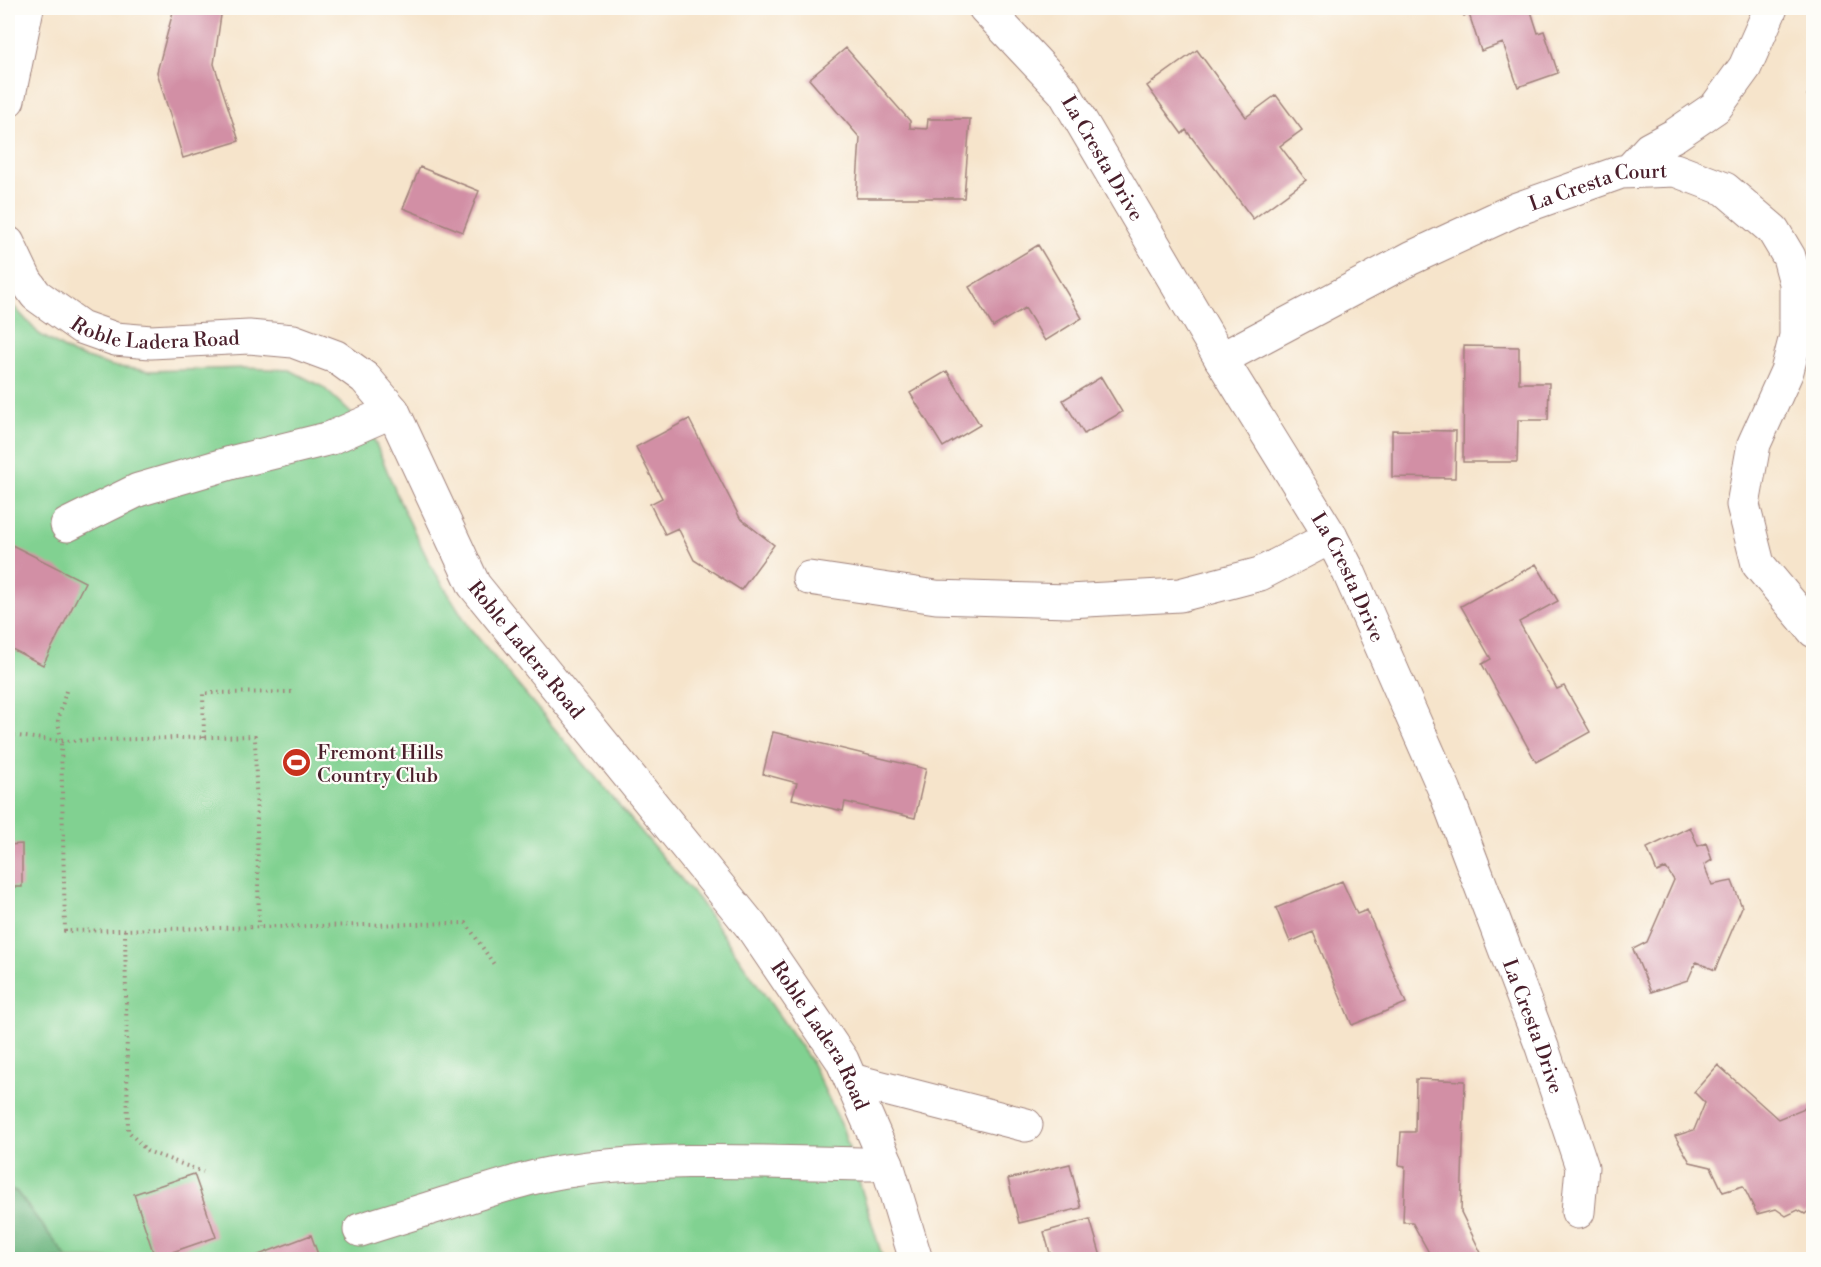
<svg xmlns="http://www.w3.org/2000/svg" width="1821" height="1267" font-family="'Libre Bodoni',serif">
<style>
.green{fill:#81d191;stroke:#66785e;stroke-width:1.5}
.forest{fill:#68b37b;stroke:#596953;stroke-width:1.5}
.building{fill:#d28fa5}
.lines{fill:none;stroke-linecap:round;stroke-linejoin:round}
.minor-casing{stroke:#a0827b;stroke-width:35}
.path{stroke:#a0827b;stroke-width:4;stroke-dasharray:1.5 4.5;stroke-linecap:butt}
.minor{stroke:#fff;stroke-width:33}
.labels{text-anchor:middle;stroke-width:4.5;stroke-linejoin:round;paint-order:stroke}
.street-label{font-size:20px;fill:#4a1f2b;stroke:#fdfcf7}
.poi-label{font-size:20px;fill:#4a1f2b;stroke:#fdfcf7;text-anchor:start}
</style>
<rect width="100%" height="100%" fill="#fdfcf7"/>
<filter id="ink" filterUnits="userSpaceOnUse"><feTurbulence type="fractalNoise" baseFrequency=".0167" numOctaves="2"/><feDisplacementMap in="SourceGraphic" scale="12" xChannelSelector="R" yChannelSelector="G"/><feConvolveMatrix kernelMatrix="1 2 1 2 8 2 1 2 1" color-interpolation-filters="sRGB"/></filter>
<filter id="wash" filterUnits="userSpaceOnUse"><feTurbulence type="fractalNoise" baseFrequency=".008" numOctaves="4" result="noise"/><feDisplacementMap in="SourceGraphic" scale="24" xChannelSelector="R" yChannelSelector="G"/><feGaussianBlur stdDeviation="1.35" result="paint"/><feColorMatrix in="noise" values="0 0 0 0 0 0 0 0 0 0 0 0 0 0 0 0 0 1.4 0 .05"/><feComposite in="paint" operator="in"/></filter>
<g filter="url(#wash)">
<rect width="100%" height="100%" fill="#f6e4cb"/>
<path class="green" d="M8,300L39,334L73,354L112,366L149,371L244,368L290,370L323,387L371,432L400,502L430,564L469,627L698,899L810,1060L842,1126L883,1259H8Z"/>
<path class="forest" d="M8,1190L16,1191L68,1259H8Z"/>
<g id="blocks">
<path class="building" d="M174,8H222L214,64L239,141L183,158L157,72Z
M1437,8H1452L1439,12Z
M1461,8H1530L1538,33L1544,31L1558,73L1518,87L1503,43L1481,51L1469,14L1464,16Z
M846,48L910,121V128L927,129L928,119H970L964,198H856L860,138L809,79Z
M1197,50L1246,117L1276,95L1302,130L1280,146L1306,180L1253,219L1186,130L1182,134L1147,86Z
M1814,89V103L1807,95Z
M420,167L479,191L463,232L403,208Z
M1038,245L1082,318L1045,341L1025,308L993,327L969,287Z
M1464,346L1519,347V383H1549L1548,420H1518L1517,462H1463Z
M947,371L980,425L943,447L910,393Z
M1101,377L1122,412L1084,434L1063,400Z
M689,419L740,518L774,545L741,590L694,560L678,528L665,534L650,504L662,498L636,447Z
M1392,430L1456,431L1455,478L1392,477Z
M8,543L85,582L43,665L8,647Z
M1536,564L1558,601L1519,622L1557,689L1564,686L1590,732L1536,762L1482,664L1491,659L1461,606Z
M773,732L926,769L915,818L845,802L843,811L792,799L797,783L763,774Z
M1690,827L1698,846L1706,843L1712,860L1704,865L1712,885L1732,881L1742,907L1715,970L1696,962L1688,980L1651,992L1633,949L1647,942L1674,880L1666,868L1657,872L1647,848Z
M22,844V887H8V845Z
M1342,881L1357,914L1367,910L1406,1003L1352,1025L1313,932L1290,942L1276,908Z
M1718,1065L1778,1119L1814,1104V1206L1805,1214L1798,1210L1786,1216L1776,1209L1757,1214L1743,1186L1723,1192L1711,1167L1690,1162L1675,1136L1694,1130L1705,1103L1694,1092Z
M1416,1079L1465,1081L1461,1212L1482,1255L1474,1260H1433L1412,1222H1403L1405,1166L1399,1165L1401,1132H1415Z
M1070,1164L1081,1208L1019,1223L1008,1179Z
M194,1174L216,1237L155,1258L134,1194Z
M1090,1219L1102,1260H1052L1044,1232Z
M311,1235L320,1260H248V1259Z"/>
</g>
</g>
<g filter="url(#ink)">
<use href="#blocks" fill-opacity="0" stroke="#a0827b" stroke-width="1.5"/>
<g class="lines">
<defs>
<g id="minor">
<path id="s1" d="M985,8L1064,92L1221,359L1331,537L1347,568L1445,791L1542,1047L1582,1167L1578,1212"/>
<path d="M8,100L27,8"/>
<path d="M1629,171L1649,149L1675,135L1716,107L1745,67L1771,8"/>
<path id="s2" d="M8,243L26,281L36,295L81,327L115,339L151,342L249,337L293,341L336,357L365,378L393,411L474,585L751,926L842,1060L887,1164L916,1260"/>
<path id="s3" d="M1221,359L1411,258L1517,209L1621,172L1675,170L1725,189L1773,230L1789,257L1796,283V336L1787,371L1754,444L1743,505L1758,564L1814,631"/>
<path d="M67,525L138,490L234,462L331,438L393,411"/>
<path d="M809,578L936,597L1068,601L1180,595L1260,574L1331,537"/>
<path d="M851,1080L1026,1125"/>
<path d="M360,1230C397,1218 435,1207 473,1195C506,1185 539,1174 574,1170C678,1155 783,1164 887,1164"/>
</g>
</defs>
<use href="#minor" class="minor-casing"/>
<path class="path" d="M66,691L58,721L61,741L65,931L466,923L495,966
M8,735L61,741L255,736L259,927
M204,738L203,693L295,692
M125,930L128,1131L147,1151L203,1172"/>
<use href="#minor" class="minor"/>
</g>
</g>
<defs>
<symbol id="stadium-disc" viewBox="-11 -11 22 22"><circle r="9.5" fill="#c8321e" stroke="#fdfcf7"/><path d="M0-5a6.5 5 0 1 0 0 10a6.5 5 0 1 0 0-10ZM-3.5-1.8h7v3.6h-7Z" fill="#fff"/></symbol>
</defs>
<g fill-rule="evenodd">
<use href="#stadium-disc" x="280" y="746" width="33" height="33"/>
</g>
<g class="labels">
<g class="street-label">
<text dy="7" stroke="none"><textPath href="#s1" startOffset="192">La Cresta Drive</textPath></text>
<text dy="7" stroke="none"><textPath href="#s3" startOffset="417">La Cresta Court</textPath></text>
<text dy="7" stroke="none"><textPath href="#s2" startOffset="190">Roble Ladera Road</textPath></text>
<text dy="7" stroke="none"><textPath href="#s1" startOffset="678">La Cresta Drive</textPath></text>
<text dy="7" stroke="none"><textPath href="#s2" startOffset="729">Roble Ladera Road</textPath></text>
<text dy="7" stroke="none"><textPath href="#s1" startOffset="1164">La Cresta Drive</textPath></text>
<text dy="7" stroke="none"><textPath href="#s2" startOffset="1215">Roble Ladera Road</textPath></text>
</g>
<g class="poi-label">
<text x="317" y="759">Fremont Hills<tspan x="317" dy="23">Country Club</tspan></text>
</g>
</g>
<rect width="1821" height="1267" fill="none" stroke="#fdfcf7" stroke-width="30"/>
</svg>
